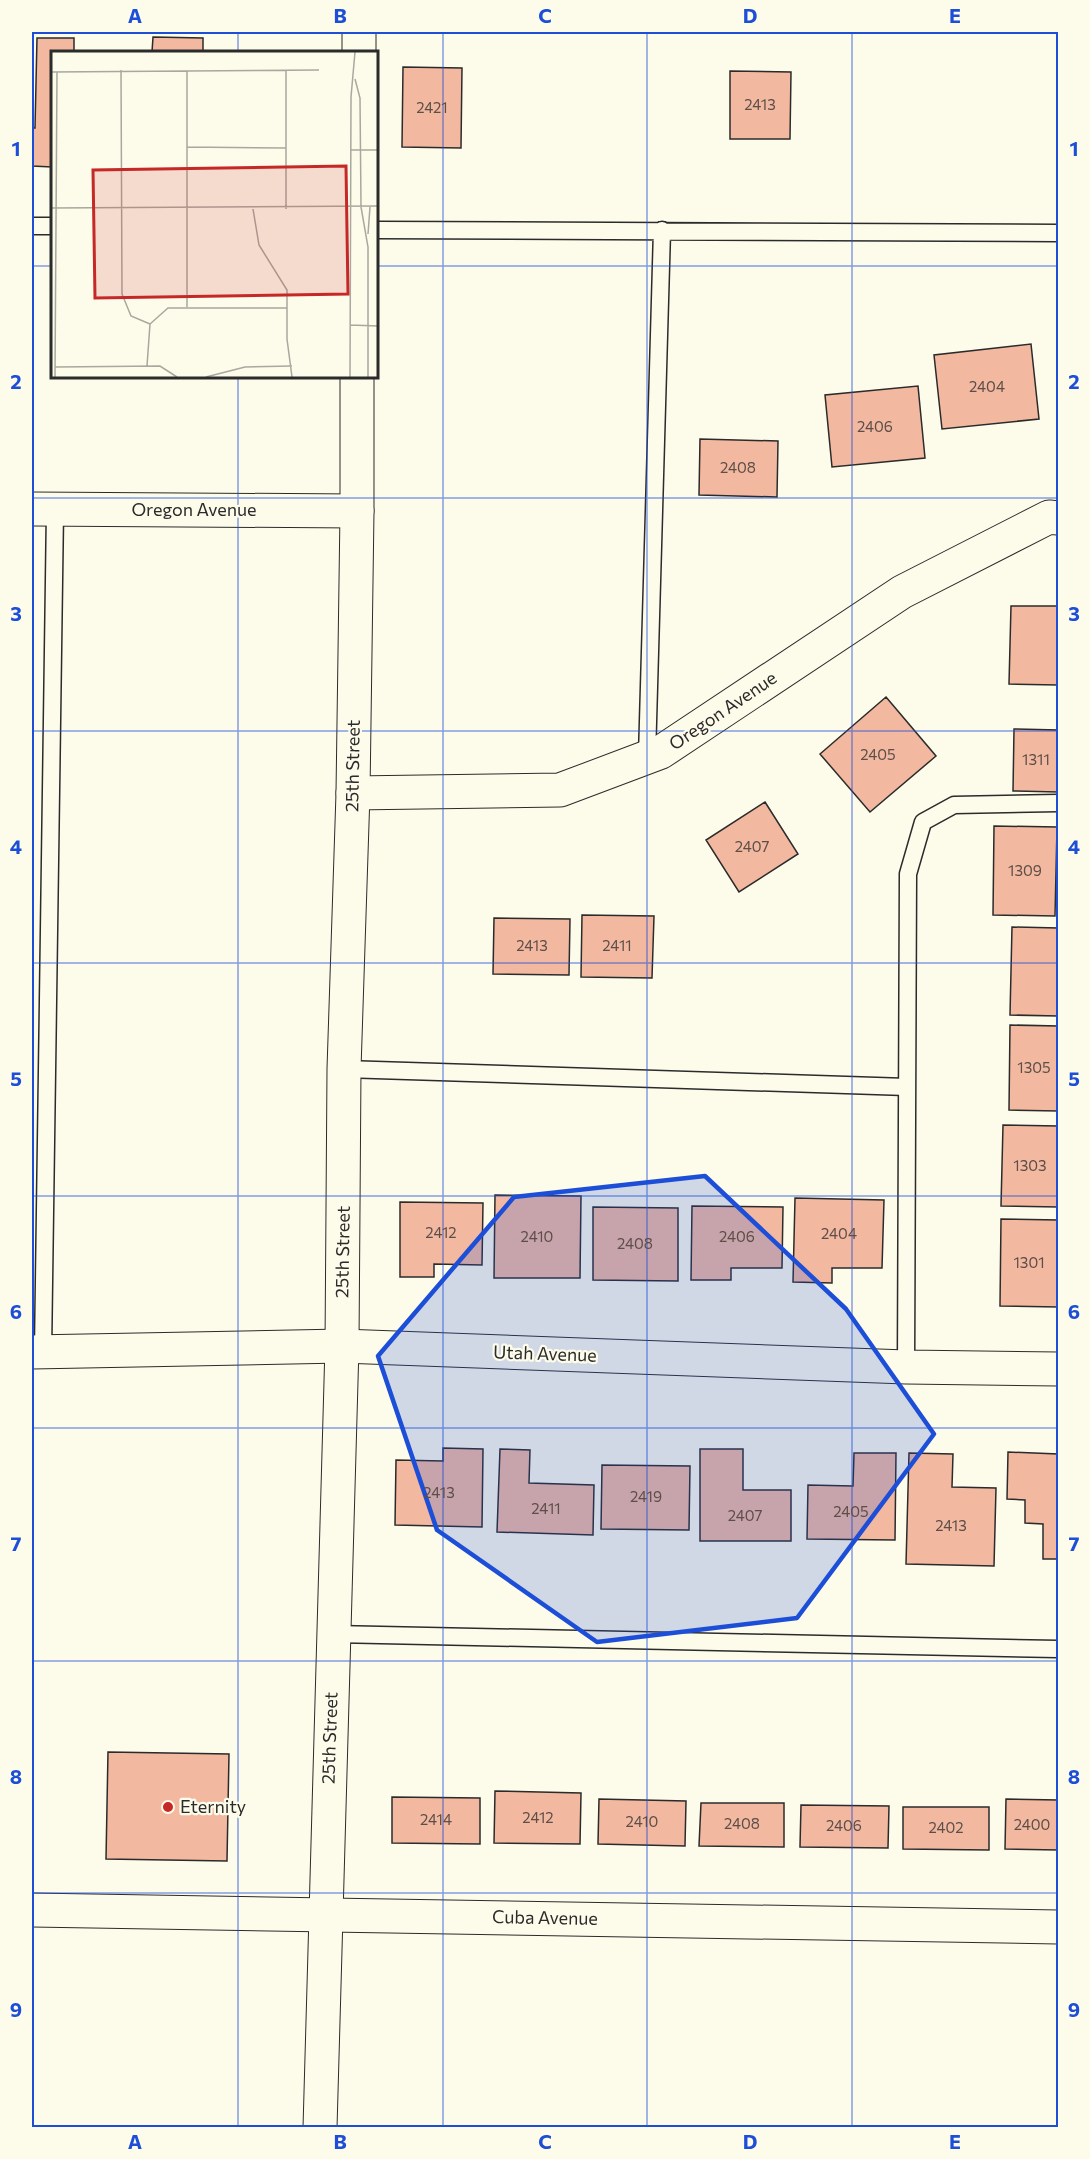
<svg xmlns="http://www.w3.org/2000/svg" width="1090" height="2159" font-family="Commissioner,sans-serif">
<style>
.building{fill:#f2b8a0;stroke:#2b2b2b;stroke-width:1.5}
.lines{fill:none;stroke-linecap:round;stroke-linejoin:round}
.lane-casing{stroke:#2b2b2b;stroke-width:19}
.street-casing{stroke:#2b2b2b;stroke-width:35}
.secondary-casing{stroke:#2b2b2b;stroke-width:35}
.lane{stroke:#fdfbea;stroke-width:16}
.street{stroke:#fdfbea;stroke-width:33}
.secondary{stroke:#fdfbea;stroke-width:33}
.marked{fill:#1d4ed8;fill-opacity:0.2;stroke:#1d4ed8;stroke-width:4.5;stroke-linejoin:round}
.grid{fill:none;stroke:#1d4ed8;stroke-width:1.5;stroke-opacity:0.55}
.poi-dot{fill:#c62828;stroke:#fdfbea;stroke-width:2}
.labels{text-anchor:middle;stroke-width:4.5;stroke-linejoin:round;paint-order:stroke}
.number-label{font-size:15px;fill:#5d4e48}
.street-label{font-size:18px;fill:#2b2b2b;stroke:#fdfbea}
.poi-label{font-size:18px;fill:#2b2b2b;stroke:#fdfbea;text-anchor:start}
.inset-road{fill:none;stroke:#a9a89e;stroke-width:1.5}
.view{fill:#c62828;fill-opacity:0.15;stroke:#c62828;stroke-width:3}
.inset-edge{fill:none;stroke:#2b2b2b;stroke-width:3}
.neatline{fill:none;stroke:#1d4ed8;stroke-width:2}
.grid-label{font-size:20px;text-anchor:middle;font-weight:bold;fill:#1d4ed8}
</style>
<rect width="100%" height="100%" fill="#fdfbea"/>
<path class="building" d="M153,37L203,38V52H152Z
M37,38H74V52H52V167L32,166V128H35Z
M403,67L462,68L461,148L402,147Z
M730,71L791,72L790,139H730Z
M1031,344L1039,419L942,429L934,355Z
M918,386L925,458L832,467L825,395Z
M700,439L778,441L777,497L699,495Z
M1011,606H1058V685L1009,684Z
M886,697L936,756L870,812L820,754Z
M1014,729L1058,730V792L1013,791Z
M765,802L798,854L739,892L706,840Z
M994,826L1057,827L1055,916L993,915Z
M582,915L654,916L652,978L581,977Z
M494,918L570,919L569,975L493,974Z
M1012,927L1058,928V1016L1010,1015Z
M1010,1025L1058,1026V1111L1009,1110Z
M1003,1125L1058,1126V1207L1001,1206Z
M495,1195L581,1196L580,1278H494Z
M795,1198L884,1200L882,1268H832V1283L793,1282Z
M400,1202L483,1203L482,1265L434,1264V1277H400Z
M692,1206L783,1207L782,1268H731V1280H691Z
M593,1207L678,1208V1281L593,1280Z
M1001,1219L1058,1220V1307L1000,1306Z
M443,1448L483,1449L482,1527L395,1525L396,1460L443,1461Z
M500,1449L530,1450L529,1483L594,1485L593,1535L497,1532Z
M700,1449H743V1490H791V1541H700Z
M1008,1452L1058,1454V1559H1043V1524L1025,1523V1500L1007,1499Z
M854,1453H896L895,1540L807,1539L808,1485L853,1486Z
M909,1453L953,1454L952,1487L996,1488L994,1566L906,1564Z
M602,1465L690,1466L689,1530L601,1529Z
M108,1752L229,1754L227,1861L106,1859Z
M495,1791L581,1793L580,1844L494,1843Z
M392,1797L480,1798V1844L392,1843Z
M599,1799L686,1801L685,1846L598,1844Z
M1006,1799L1058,1800V1850L1005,1849Z
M701,1803H784V1847L699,1846Z
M801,1805L889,1806L888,1848L800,1847Z
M903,1807H989V1850L903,1849Z"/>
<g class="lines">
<defs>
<path id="lane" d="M32,226H52
M376,230L1058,233
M647,757L662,230
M344,1069L907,1087
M43,1352L55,510
M906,1367L908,874L923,822L954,805L1058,803
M333,1634L1058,1649"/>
<path id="street" d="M32,509L357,511
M353,793L560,790L661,752L902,592L1049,517L1058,518
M32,1352L342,1346L906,1367L1058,1369
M32,1910L1058,1927"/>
<path id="secondary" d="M359,52V32
M320,2128L342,1346L344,1069L353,793L357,511V376"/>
</defs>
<use href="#lane" class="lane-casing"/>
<use href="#street" class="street-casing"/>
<use href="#secondary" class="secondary-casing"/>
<use href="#lane" class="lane"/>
<use href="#street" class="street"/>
<use href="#secondary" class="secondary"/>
</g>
<path class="marked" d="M705,1176L846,1309L934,1434L797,1618L597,1642L437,1530L378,1356L514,1197Z"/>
<path class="grid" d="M238,32V52M443,32V2128M647,32V2128M852,32V2128M32,266H52M376,266H1058M238,376V2128M32,498H1058M32,731H1058M32,963H1058M32,1196H1058M32,1428H1058M32,1661H1058M32,1893H1058"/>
<circle class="poi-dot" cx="168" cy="1807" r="6"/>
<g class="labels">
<g class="number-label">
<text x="760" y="110">2413</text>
<text x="432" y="113">2421</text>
<text x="987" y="392">2404</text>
<text x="875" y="432">2406</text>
<text x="738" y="473">2408</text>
<text x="878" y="760">2405</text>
<text x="1036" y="765">1311</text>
<text x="752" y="852">2407</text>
<text x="1025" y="876">1309</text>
<text x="532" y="951">2413</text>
<text x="617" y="951">2411</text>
<text x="1034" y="1073">1305</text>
<text x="1030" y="1171">1303</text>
<text x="441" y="1238">2412</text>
<text x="839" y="1239">2404</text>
<text x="537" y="1242">2410</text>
<text x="737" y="1242">2406</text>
<text x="635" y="1249">2408</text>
<text x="1029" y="1268">1301</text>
<text x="439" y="1498">2413</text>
<text x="646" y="1502">2419</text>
<text x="546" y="1514">2411</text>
<text x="851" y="1517">2405</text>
<text x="745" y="1521">2407</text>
<text x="951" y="1531">2413</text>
<text x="538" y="1823">2412</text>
<text x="436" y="1825">2414</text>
<text x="642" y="1827">2410</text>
<text x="742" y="1829">2408</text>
<text x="1032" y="1830">2400</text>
<text x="844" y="1831">2406</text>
<text x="946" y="1833">2402</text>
</g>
<g class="street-label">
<text x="194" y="516">Oregon Avenue</text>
<text transform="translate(723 711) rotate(-34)" y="6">Oregon Avenue</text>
<text transform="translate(353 766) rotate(-89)" y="6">25th Street</text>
<text transform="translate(343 1252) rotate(-89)" y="6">25th Street</text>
<text transform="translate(545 1354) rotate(2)" y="6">Utah Avenue</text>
<text transform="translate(330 1738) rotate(-88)" y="6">25th Street</text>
<text transform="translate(545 1918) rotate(1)" y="6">Cuba Avenue</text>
</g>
<g class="poi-label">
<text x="180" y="1813">Eternity</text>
</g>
</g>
<g transform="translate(51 51)">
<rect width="327" height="327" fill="#fdfbea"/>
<path class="inset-road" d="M70,19L71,243L80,265L99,273M235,19V158M136,20V256M0,21L268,19M304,28L309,47L310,156L317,196V326M136,96L235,97M300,99H327M0,157L327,155M202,158L208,194L236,239V288L241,326M317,183L319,156M299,274L327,275M96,315L99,273L117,257H236M4,316L109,315L126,326M4,326L6,21M155,326L194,316L241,315M299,326L300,46L304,1"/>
<path class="view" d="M295,115L297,243L44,247L42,119Z"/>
<rect width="327" height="327" class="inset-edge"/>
</g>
<rect width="1090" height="2159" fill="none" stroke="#fdfbea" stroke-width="66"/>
<rect x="33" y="33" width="1024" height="2093" class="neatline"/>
<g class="grid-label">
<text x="135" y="23">A</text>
<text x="340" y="23">B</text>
<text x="545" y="23">C</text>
<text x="750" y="23">D</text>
<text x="955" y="23">E</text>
<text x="16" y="156">1</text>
<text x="1074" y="156">1</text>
<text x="16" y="389">2</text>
<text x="1074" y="389">2</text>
<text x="16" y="621">3</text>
<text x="1074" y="621">3</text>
<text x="16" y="854">4</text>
<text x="1074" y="854">4</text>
<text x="16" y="1086">5</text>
<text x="1074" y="1086">5</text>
<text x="16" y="1319">6</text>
<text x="1074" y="1319">6</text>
<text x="16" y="1551">7</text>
<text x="1074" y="1551">7</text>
<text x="16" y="1784">8</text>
<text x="1074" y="1784">8</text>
<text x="16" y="2017">9</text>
<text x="1074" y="2017">9</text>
<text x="135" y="2149">A</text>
<text x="340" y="2149">B</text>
<text x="545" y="2149">C</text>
<text x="750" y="2149">D</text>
<text x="955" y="2149">E</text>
</g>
</svg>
